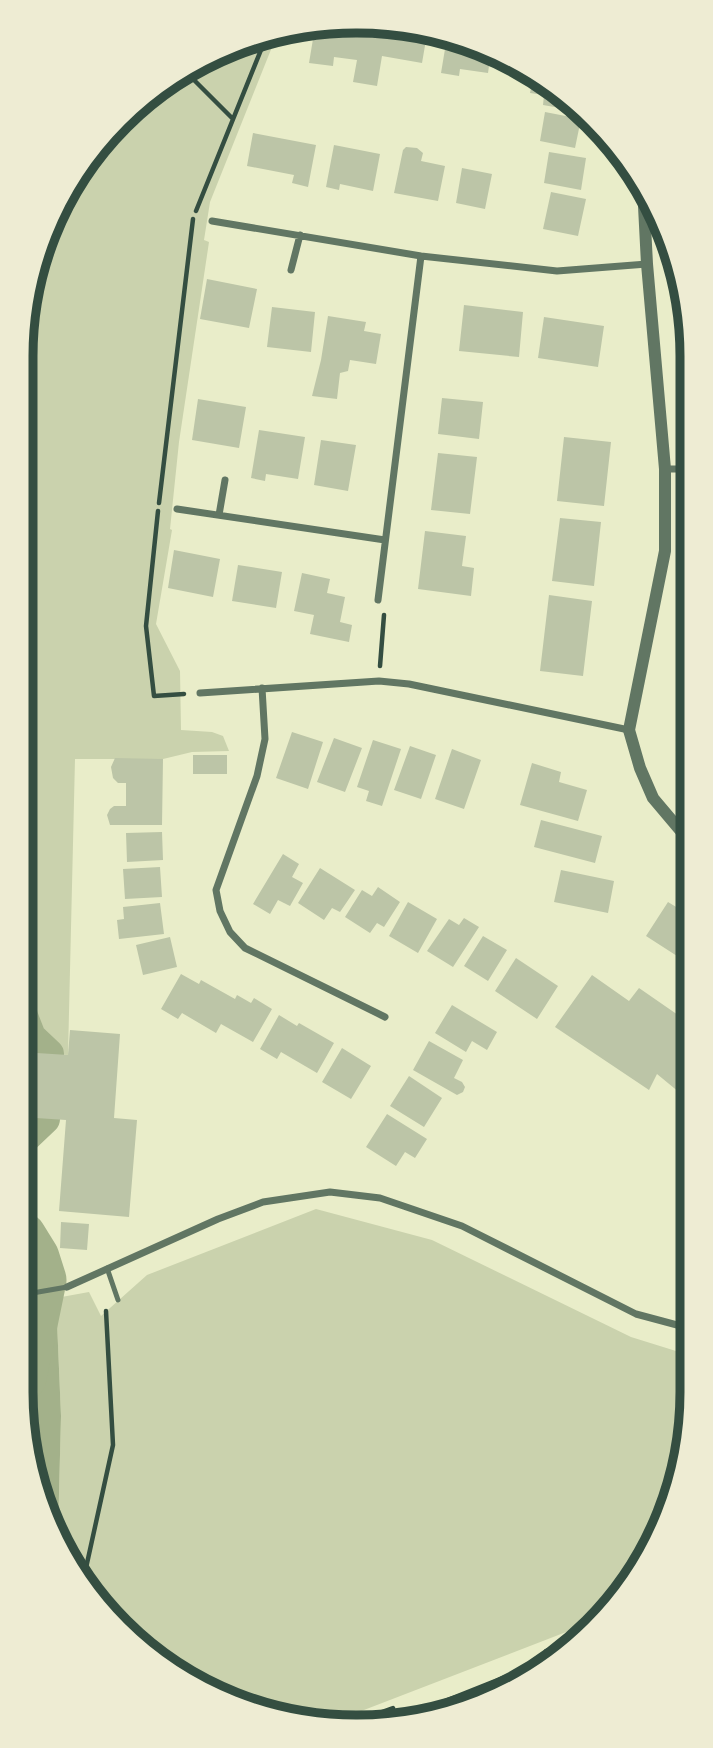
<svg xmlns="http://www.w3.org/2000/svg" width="713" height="1748" font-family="'Source Serif 4',serif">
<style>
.green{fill:#cad2ad}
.water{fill:#a3b18a}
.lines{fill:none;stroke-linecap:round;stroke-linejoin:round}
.canal{stroke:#a3b18a;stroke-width:30}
.river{stroke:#a3b18a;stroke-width:51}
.building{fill:#bcc5a7}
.path{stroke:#344e41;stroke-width:4.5}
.service{stroke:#617663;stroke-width:5}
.minor{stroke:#617663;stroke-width:7}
.tertiary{stroke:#617663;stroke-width:12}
.primary{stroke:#344e41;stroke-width:18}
.rim{fill:none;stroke:#344e41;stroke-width:9}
</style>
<rect width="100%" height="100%" fill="#e9edc9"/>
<path class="green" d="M276,37L210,202L204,240L209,242L179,442L170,529L172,530L156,624L180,671L181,730L212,732L223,736L229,751L192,752L163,759H75L68,1055L21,1052V357L39,249L104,136L208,56Z
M316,1209L432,1240L631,1337L692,1356V1392L674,1499L622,1596L592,1622L338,1720L312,1724L189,1682L104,1612L58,1533L61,1416L56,1298L89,1292L101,1316L147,1275Z"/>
<path class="water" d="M21,1224L41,1254L51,1281L32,1285L27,1261L21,1251Z
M56,1298L61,1416L58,1533L39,1500L21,1392V1304Z"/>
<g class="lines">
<path class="canal" d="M21,1011L31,1037L49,1054
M21,1147L25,1138L45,1119"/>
<path class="river" d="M21,1237L34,1258L41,1280L21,1377"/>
</g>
<path class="building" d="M334,22L365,26L364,33L377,35L378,27L427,34L422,63L382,56L377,86L353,82L357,60L334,57L333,66L309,63L315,27Z
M447,37L464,39L491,52L488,73L460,69L459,76L441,73Z
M534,74L543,77L583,112L543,105L544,95L530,93Z
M545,112L581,119L575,148L540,141Z
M253,133L316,145L308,187L292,183L294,175L247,166Z
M334,145L380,154L373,191L340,184L339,190L326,187Z
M406,147L417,148L423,153L421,161L445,166L438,201L394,193L403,150Z
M549,152L586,158L581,190L544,183Z
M462,168L492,174L485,209L456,203Z
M551,192L586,199L578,236L543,229Z
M207,279L257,289L249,328L200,319Z
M464,305L523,312L519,357L459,351Z
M272,307L315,312L311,352L267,347Z
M328,316L366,322L364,331L381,334L376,364L350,360L348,371L340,373L337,399L312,396L321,360Z
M544,317L604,326L598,367L538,358Z
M442,398L483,402L479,439L438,434Z
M198,399L246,407L239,448L192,440Z
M259,430L305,437L298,479L266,474L265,481L251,478Z
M564,437L611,442L604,506L557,501Z
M321,440L356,445L348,491L314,485Z
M438,453L477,457L470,514L431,510Z
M560,518L601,522L594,586L552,581Z
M425,531L466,536L462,566L474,568L471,596L418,589Z
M174,550L220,559L213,597L168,588Z
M238,565L282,572L276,608L232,601Z
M302,573L330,579L327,593L345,597L340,622L352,625L349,642L310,634L314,615L294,611Z
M549,595L592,601L583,676L540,671Z
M689,673H690V690L685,689Z
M292,732L323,742L308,789L276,778Z
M334,738L362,748L345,792L317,782Z
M373,740L401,749L382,806L366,801L369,791L357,787Z
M410,746L436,755L421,799L394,790Z
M452,749L481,760L464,809L435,799Z
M193,755H227V774H193Z
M115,758L163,759L162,825H110L107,815L110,809L114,806H126V783H118L113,778L111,767Z
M532,763L561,772L559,782L587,790L578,821L520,805Z
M541,820L602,836L595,863L534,847Z
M162,832L163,860L127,862L126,833Z
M283,854L299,864L292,877L303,883L290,906L278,900L270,914L253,904Z
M160,867L162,897L125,899L123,869Z
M320,868L355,890L340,912L332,908L324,920L298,903Z
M561,870L614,881L608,913L554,902Z
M378,887L400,902L384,927L377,923L370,933L345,917L362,890L372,896Z
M408,902L437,919L418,953L389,936Z
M668,902L691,916V965L646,936Z
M160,903L164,934L119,939L117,920L124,919L123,907Z
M464,918L479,927L453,967L427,951L449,919L459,925Z
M483,936L507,950L488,981L464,966Z
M170,937L177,967L143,975L136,945Z
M516,958L558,986L537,1019L495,991Z
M181,974L199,984L201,980L235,999L237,995L251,1003L254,998L272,1009L253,1042L221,1024L216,1033L182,1013L178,1019L161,1009Z
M592,975L629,1001L639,988L691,1024V1102L657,1074L649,1090L555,1027Z
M452,1005L497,1032L487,1050L472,1041L466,1052L435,1033Z
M279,1015L297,1026L299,1023L334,1043L317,1073L281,1052L277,1059L260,1049Z
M70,1030L120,1034L114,1118L137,1120L129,1217L59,1211L66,1120L21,1117V1052L68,1055Z
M429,1041L463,1060L454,1078L462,1082L465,1087L463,1092L457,1095L413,1070Z
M342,1048L371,1066L351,1099L322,1082Z
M409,1076L442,1098L424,1127L390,1106Z
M691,1105V1142L680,1136Z
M387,1114L427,1139L415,1158L405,1152L396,1166L366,1147Z
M61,1222L89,1224L87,1250L60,1248Z"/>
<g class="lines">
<path class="path" d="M186,72L233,119
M196,211L265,40
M159,503L193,219
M158,511L146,626L154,696L184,694
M380,666L384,615
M84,1577L113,1445L106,1311
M546,1651L571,1641
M351,1723L393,1708"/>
<path class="service" d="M107,1268L118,1300
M21,1295L67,1287"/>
<path class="minor" d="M212,221L421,256L557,271L647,264
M291,270L300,235
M665,469H689
M177,509L385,540
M219,515L225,480
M378,600L421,256
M262,688L265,739L257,776L216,890L220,911L230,932L245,948L385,1017
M200,693L379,681L409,684L629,730
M67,1287L218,1219L263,1202L330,1192L380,1198L462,1226L636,1314L692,1329"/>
<path class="tertiary" d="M643,187L647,264L665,469V551L629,730L640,768L653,798L680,830L690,838"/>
<path class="primary" d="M413,1721L536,1672"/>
</g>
<path d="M0 0H713V1748H0ZM356 33H357A323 323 0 0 1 680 356V1392A323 323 0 0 1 357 1715H356A323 323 0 0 1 33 1392V356A323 323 0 0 1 356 33Z" fill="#eeecd3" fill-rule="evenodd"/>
<path class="rim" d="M356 33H357A323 323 0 0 1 680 356V1392A323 323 0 0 1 357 1715H356A323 323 0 0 1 33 1392V356A323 323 0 0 1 356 33Z"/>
</svg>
